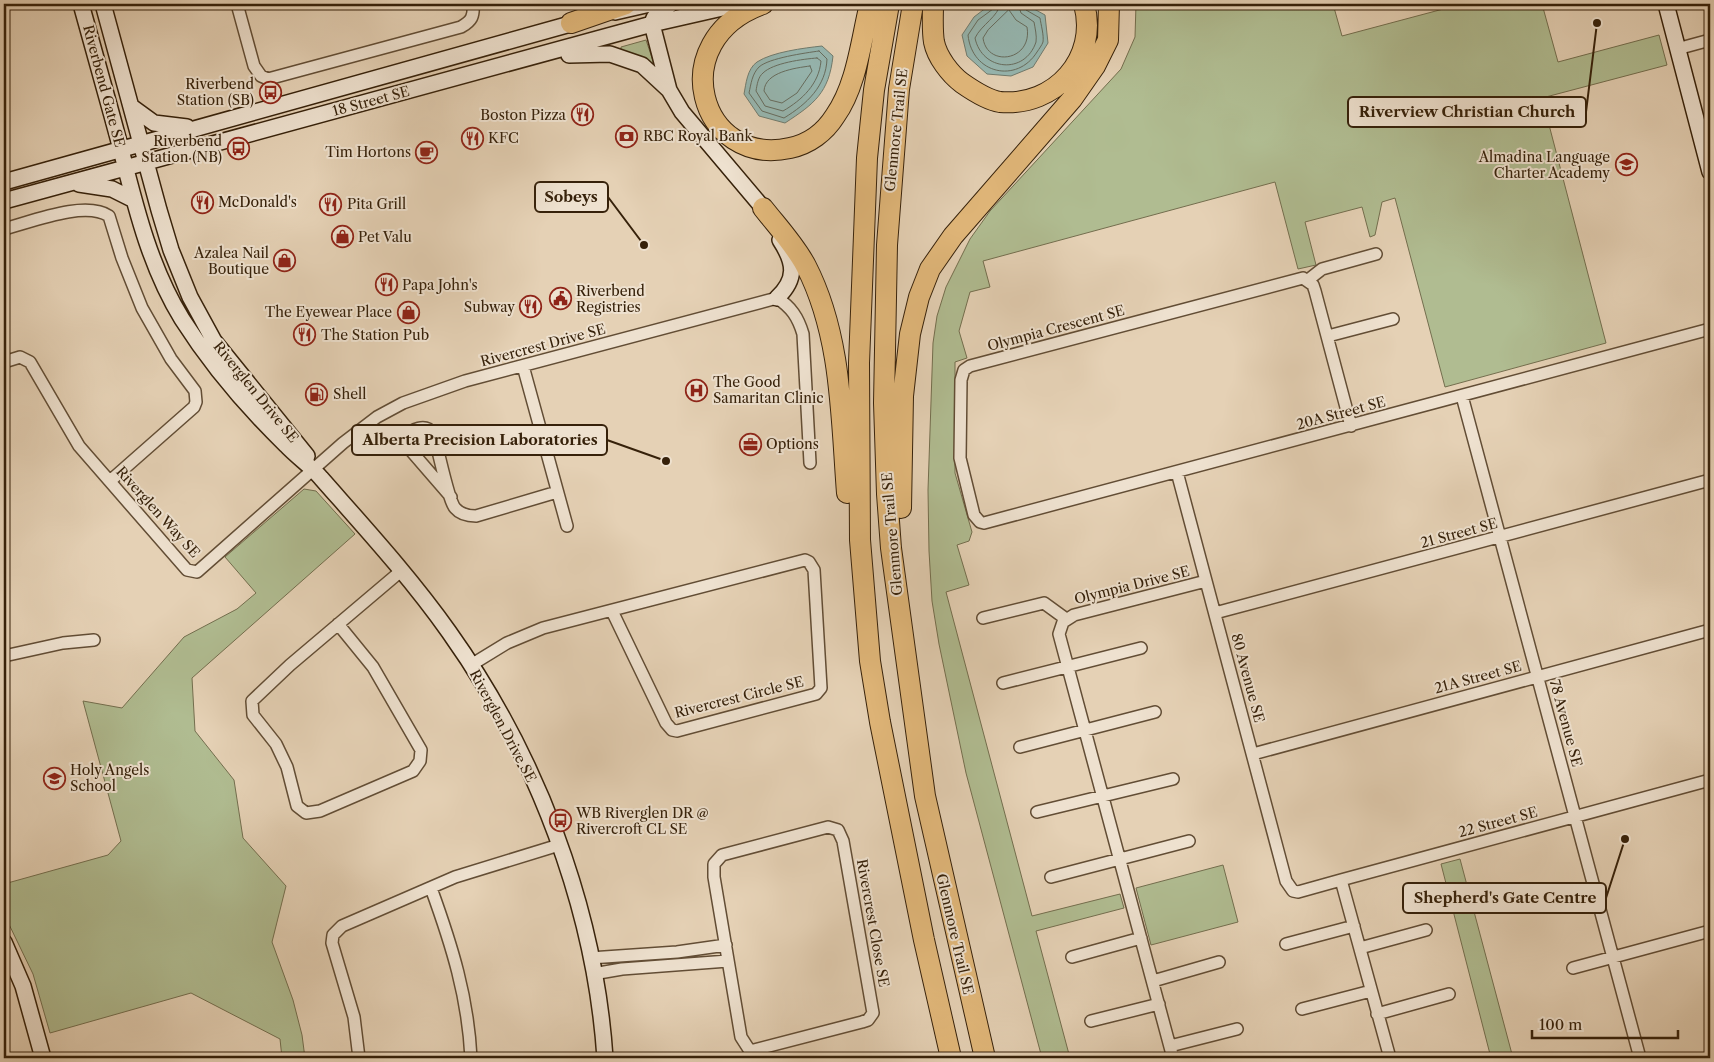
<svg xmlns="http://www.w3.org/2000/svg" width="1714" height="1062" font-family="'Libre Caslon Text',serif">
<style>
.green{fill:#b0bc91;stroke:#736e4e}
.water{fill:#96b7b1;stroke:#707b6e}
.lines{fill:none;stroke-linecap:round;stroke-linejoin:round}
.shore{stroke:#666c5e;stroke-width:1}
.street-casing{stroke:#624d35;stroke-width:14}
.secondary-casing{stroke:#36210a;stroke-width:18}
.highway-casing{stroke:#36210a;stroke-width:22}
.street{stroke:#eee1cf;stroke-width:11}
.secondary{stroke:#eee1cf;stroke-width:15}
.highway{stroke:#e2b87a;stroke-width:20}
.labels{text-anchor:middle;stroke-width:4;stroke-linejoin:round;paint-order:stroke}
.poi-label{font-size:14px;fill:#36210a;stroke:#eee1cf;text-anchor:start}
.street-label{font-size:14px;fill:#36210a;stroke:#eee1cf}
.leader{fill:none;stroke:#36210a;stroke-width:2}
.callout-dot{fill:#36210a;stroke:#eee1cf;stroke-width:2}
.callout{fill:#eee1cf;stroke:#36210a;stroke-width:2}
.callout-label{font-size:15px;text-anchor:middle;font-weight:bold;fill:#36210a}
</style>
<rect width="100%" height="100%" fill="#e5d1b5"/>
<filter id="stains"><feTurbulence type="fractalNoise" baseFrequency=".004" numOctaves="4"/><feColorMatrix values="0 0 0 0 .2 0 0 0 0 .09 0 0 0 0 .02 0 0 0 .5 -.17"/></filter>
<radialGradient id="worn" r=".72"><stop offset=".6" stop-color="#630" stop-opacity="0"/><stop offset="1" stop-color="#630" stop-opacity=".3"/></radialGradient>
<path class="green" d="M1136,4H1333L1342,36L1462,4H1542L1558,62L1659,35L1667,65L1542,98L1606,343L1445,387L1395,198L1382,202L1375,235L1370,237L1362,207L1305,222L1316,265L1298,269L1275,182L983,261L990,287L970,292L959,331L967,358L955,362V473L972,532L969,541L957,545L969,585L946,592L1032,916L1120,894L1124,908L1036,931L1070,1058H1042L966,773L939,644L932,601L929,551L928,490L933,343L937,316L946,287L970,239L990,211L1121,69L1135,37Z
M646,40L654,64L651,66L621,52V47Z
M304,489L316,491L355,534L192,678L195,731L234,780L243,838L286,886L272,942L293,1000L302,1035L305,1058H282L280,1039L191,993L50,1033L33,974L4,914V884L108,855L121,841L83,701L122,708L184,637L237,609L256,593L225,557Z
M1460,859L1513,1058H1491L1441,864Z
M1223,865L1238,922L1151,945L1136,888Z"/>
<path class="water" d="M991,4H1025L1045,15L1048,43L1033,67L1011,76L987,74L967,56L962,35L974,17Z
M822,46L833,56C829,93 814,104 785,123L759,116L744,94C746,84 747,69 757,62C772,52 804,48 822,46Z"/>
<g class="lines">
<path class="shore" d="M994,4L993,9L978,20L968,35C972,74 1017,84 1037,52C1039,49 1042,45 1043,42C1044,35 1041,25 1040,18L1026,10L1024,4
M1000,4C999,16 981,25 975,38C982,71 1025,75 1036,42C1037,36 1035,28 1034,22L1021,13L1018,4
M1009,10L1016,20L1027,27C1033,61 987,68 983,38L988,30Z
M819,51L827,59C826,86 807,104 784,118L762,111L749,93C751,84 752,74 759,67C769,58 805,53 819,51Z
M817,58L821,61C819,84 802,100 783,111L765,106L756,91C757,85 758,77 763,73C773,63 803,59 817,58Z
M810,66L812,71L797,93L782,103L770,100L764,91C765,72 795,68 810,66Z"/>
<defs>
<path id="street" d="M237,4L254,66L261,76L268,79L461,27C472,21 474,16 473,4
M1677,49L1710,40
M4,229C31,222 85,200 109,216L122,258L142,308L171,359L195,391L196,402L194,407L110,481
M1308,280L1322,269L1376,254
M1328,336L1393,319
M4,362L20,357L30,362L79,446L187,570L197,572L343,443L377,417L403,403L465,381L777,298C791,307 798,317 803,334L810,463
M523,366L567,526
M1462,396L1640,1058
M1351,426L1315,291L1313,285L1303,278L970,366L964,370L961,380L960,458L974,515L980,522L984,523L1710,329
M1177,472L1286,881L1293,891L1298,892L1341,880L1710,780
M451,497L406,445L405,437C412,429 425,423 433,433C438,447 448,500 455,508C460,514 468,516 476,516L557,492
M1215,613L1710,480
M983,618L1044,603L1066,619
M338,624L373,667L421,750L420,761L413,771L320,811L306,813L297,806L287,767L276,744L253,715L252,701L290,665L401,571
M4,656L63,643L94,640
M471,665L507,643L543,628L805,560L809,562L814,570L821,688L816,694L677,731L672,730L666,723L612,611
M1003,683L1141,648
M1020,747L1155,712
M1253,754L1710,630
M1037,812L1173,779
M828,827L838,830L843,841L873,1013L868,1020L862,1022L750,1051L741,1037L714,877V864L722,855Z
M1051,877L1189,841
M1341,880L1390,1058
M431,888C452,946 468,997 471,1058
M1286,944L1354,926
M1360,948L1426,930
M1072,957L1141,938
M590,958L677,952L726,945
M1573,968L1710,931
M593,974L622,969L728,961
M1153,981L1219,962
M1302,1009L1371,991
M1377,1014L1449,994
M1091,1021L1159,1004
M1170,1046L1237,1029
M359,1058L354,1017L332,943L333,935L342,926L455,877L559,845
M1173,1058L1059,634L1063,622L1074,615L1206,581"/>
<path id="secondary" d="M81,4C93,48 106,93 118,138C134,200 148,264 182,319C210,363 249,409 286,445C297,457 311,466 321,478C365,528 410,577 449,632C536,754 595,907 605,1058
M103,4L159,210L171,250L190,297L214,341L307,456
M1666,4L1710,172
M615,12L650,4
M569,55L610,54L642,65L669,90L682,112L763,208L767,216
M669,90L652,24C654,13 662,9 671,4
M132,107L154,123L187,127
M4,182L581,21
M79,184L112,189L134,200
M4,201L652,24L740,4
M777,298C797,279 795,263 780,240
M4,942L23,986L43,1058"/>
<path id="highway" d="M763,4C662,40 700,168 790,148C809,144 825,132 835,116C857,85 861,40 870,4
M889,4L874,90L867,158L859,363L860,540L870,661L880,722L924,940L951,1058
M913,4L899,89L887,245L884,403L887,494L891,548L925,796L985,1058
M933,4C933,16 932,30 934,42C937,57 950,74 962,83C972,90 987,100 1000,102C1055,107 1099,58 1084,4
M571,23L626,4
M763,208C778,227 795,245 806,266C842,336 841,417 847,493
M901,508L903,396L910,334L919,297L930,269L953,236L1072,99L1095,66L1108,40L1109,4"/>
</defs>
<use href="#street" class="street-casing"/>
<use href="#secondary" class="secondary-casing"/>
<use href="#highway" class="highway-casing"/>
<use href="#street" class="street"/>
<use href="#secondary" class="secondary"/>
<use href="#highway" class="highway"/>
</g>
<defs>
<symbol id="bus-ring" viewBox="-11 -11 22 22"><circle r="9.5" fill="#eee1cf" stroke="#8f2418" stroke-width="1.5"/><path d="M-5-6H5V4H4V6H2V4H-2V6H-4V4H-5ZM-3.5-4V0h7V-4ZM-3.5 1.2v1.5H-2V1.2ZM2 1.2v1.5H3.5V1.2Z" fill="#8f2418"/></symbol>
<symbol id="restaurant-ring" viewBox="-11 -11 22 22"><circle r="9.5" fill="#eee1cf" stroke="#8f2418" stroke-width="1.5"/><path d="M-5-6h1v4h1v-4h1v4h1v-4h1v5L-1.5 .5V6h-2V.5L-5-1ZM5-6V6H3V1.5H1.5Q1.5-4 5-6Z" fill="#8f2418"/></symbol>
<symbol id="bank-ring" viewBox="-11 -11 22 22"><circle r="9.5" fill="#eee1cf" stroke="#8f2418" stroke-width="1.5"/><path d="M-6-4H6V4H-6ZM0-2.3a2.3 2.3 0 1 0 0 4.6a2.3 2.3 0 1 0 0-4.6Z" fill="#8f2418"/></symbol>
<symbol id="cafe-ring" viewBox="-11 -11 22 22"><circle r="9.5" fill="#eee1cf" stroke="#8f2418" stroke-width="1.5"/><path d="M-5.5-4.5H6V0H3Q3 3.5 0 3.5H-2.5Q-5.5 3.5-5.5 0ZM3-3.2v2h1.7v-2ZM-6 4.5H4V6H-6Z" fill="#8f2418"/></symbol>
<symbol id="school-ring" viewBox="-11 -11 22 22"><circle r="9.5" fill="#eee1cf" stroke="#8f2418" stroke-width="1.5"/><path d="M0-5L7-2L0 1L-7-2ZM-4 1L0 2.5L4 1V4Q0 6-4 4Z" fill="#8f2418"/></symbol>
<symbol id="shop-ring" viewBox="-11 -11 22 22"><circle r="9.5" fill="#eee1cf" stroke="#8f2418" stroke-width="1.5"/><path d="M-5-2.5h2.3a2.7 3.5 0 0 1 5.4 0H5L5.5 6h-11ZM-1.5-2.5h3a1.5 2.3 0 0 0-3 0Z" fill="#8f2418"/></symbol>
<symbol id="civic-ring" viewBox="-11 -11 22 22"><circle r="9.5" fill="#eee1cf" stroke="#8f2418" stroke-width="1.5"/><path d="M-.6-6.5H3V-4.5H.6V-3L4-1V1h2V6H-6V1h2V-1L-.6-3ZM-1.2 2.5V6h2.4V2.5Z" fill="#8f2418"/></symbol>
<symbol id="hospital-ring" viewBox="-11 -11 22 22"><circle r="9.5" fill="#eee1cf" stroke="#8f2418" stroke-width="1.5"/><path d="M-5-5h3v3.5h4V-5h3V5h-3V1.5h-4V5h-3Z" fill="#8f2418"/></symbol>
<symbol id="fuel-ring" viewBox="-11 -11 22 22"><circle r="9.5" fill="#eee1cf" stroke="#8f2418" stroke-width="1.5"/><path d="M-5.5-6h7V0h2V4h1.3V-2.5L3-4.5l.8-.8L6-3V5H2.5V1h-1V6h-7ZM-4.2-4.7v3.2H.2V-4.7Z" fill="#8f2418"/></symbol>
<symbol id="office-ring" viewBox="-11 -11 22 22"><circle r="9.5" fill="#eee1cf" stroke="#8f2418" stroke-width="1.5"/><path d="M-6-3h4V-5.5h4V-3h4V5H-6ZM-1-4.5V-3h2v-1.5ZM-6 0V1H6V0Z" fill="#8f2418"/></symbol>
</defs>
<g fill-rule="evenodd">
<use href="#bus-ring" x="258" y="80" width="25" height="25"/>
<use href="#restaurant-ring" x="570" y="102" width="25" height="25"/>
<use href="#bank-ring" x="614" y="124" width="25" height="25"/>
<use href="#restaurant-ring" x="460" y="126" width="25" height="25"/>
<use href="#bus-ring" x="226" y="136" width="25" height="25"/>
<use href="#cafe-ring" x="414" y="140" width="25" height="25"/>
<use href="#school-ring" x="1614" y="152" width="25" height="25"/>
<use href="#restaurant-ring" x="190" y="190" width="25" height="25"/>
<use href="#restaurant-ring" x="318" y="192" width="25" height="25"/>
<use href="#shop-ring" x="330" y="224" width="25" height="25"/>
<use href="#shop-ring" x="272" y="248" width="25" height="25"/>
<use href="#restaurant-ring" x="374" y="272" width="25" height="25"/>
<use href="#civic-ring" x="548" y="286" width="25" height="25"/>
<use href="#restaurant-ring" x="518" y="294" width="25" height="25"/>
<use href="#shop-ring" x="396" y="300" width="25" height="25"/>
<use href="#restaurant-ring" x="292" y="322" width="25" height="25"/>
<use href="#hospital-ring" x="684" y="378" width="25" height="25"/>
<use href="#fuel-ring" x="304" y="382" width="25" height="25"/>
<use href="#office-ring" x="738" y="432" width="25" height="25"/>
<use href="#school-ring" x="42" y="766" width="25" height="25"/>
<use href="#bus-ring" x="548" y="808" width="25" height="25"/>
</g>
<g class="labels">
<g class="poi-label">
<text x="254" y="89" text-anchor="end">Riverbend<tspan x="254" dy="16">Station (SB)</tspan></text>
<text x="566" y="120" text-anchor="end">Boston Pizza</text>
<text x="643" y="141">RBC Royal Bank</text>
<text x="488" y="143">KFC</text>
<text x="222" y="146" text-anchor="end">Riverbend<tspan x="222" dy="16">Station (NB)</tspan></text>
<text x="411" y="157" text-anchor="end">Tim Hortons</text>
<text x="1610" y="162" text-anchor="end">Almadina Language<tspan x="1610" dy="16">Charter Academy</tspan></text>
<text x="218" y="207">McDonald's</text>
<text x="347" y="209">Pita Grill</text>
<text x="358" y="242">Pet Valu</text>
<text x="269" y="258" text-anchor="end">Azalea Nail<tspan x="269" dy="16">Boutique</tspan></text>
<text x="402" y="290">Papa John's</text>
<text x="576" y="296">Riverbend<tspan x="576" dy="16">Registries</tspan></text>
<text x="515" y="312" text-anchor="end">Subway</text>
<text x="392" y="317" text-anchor="end">The Eyewear Place</text>
<text x="321" y="340">The Station Pub</text>
<text x="713" y="387">The Good<tspan x="713" dy="16">Samaritan Clinic</tspan></text>
<text x="333" y="399">Shell</text>
<text x="766" y="449">Options</text>
<text x="70" y="775">Holy Angels<tspan x="70" dy="16">School</tspan></text>
<text x="576" y="818">WB Riverglen DR @<tspan x="576" dy="16">Rivercroft CL SE</tspan></text>
</g>
<g class="street-label">
<text transform="translate(104 86) rotate(75)" y="5">Riverbend Gate SE</text>
<text transform="translate(371 101) rotate(-15)" y="5">18 Street SE</text>
<text transform="translate(896 130) rotate(-84)" y="5">Glenmore Trail SE</text>
<text transform="translate(1056 328) rotate(-15)" y="5">Olympia Crescent SE</text>
<text transform="translate(543 345) rotate(-15)" y="5">Rivercrest Drive SE</text>
<text transform="translate(256 392) rotate(51)" y="5">Riverglen Drive SE</text>
<text transform="translate(1341 413) rotate(-15)" y="5">20A Street SE</text>
<text transform="translate(158 512) rotate(48)" y="5">Riverglen Way SE</text>
<text transform="translate(1459 533) rotate(-15)" y="5">21 Street SE</text>
<text transform="translate(892 534) rotate(-95)" y="5">Glenmore Trail SE</text>
<text transform="translate(1132 585) rotate(-14)" y="5">Olympia Drive SE</text>
<text transform="translate(1478 677) rotate(-15)" y="5">21A Street SE</text>
<text transform="translate(1248 678) rotate(75)" y="5">80 Avenue SE</text>
<text transform="translate(739 697) rotate(-14)" y="5">Rivercrest Circle SE</text>
<text transform="translate(1566 723) rotate(75)" y="5">78 Avenue SE</text>
<text transform="translate(503 726) rotate(62)" y="5">Riverglen Drive SE</text>
<text transform="translate(1498 822) rotate(-15)" y="5">22 Street SE</text>
<text transform="translate(873 923) rotate(80)" y="5">Rivercrest Close SE</text>
<text transform="translate(955 934) rotate(77)" y="5">Glenmore Trail SE</text>
</g>
</g>
<path class="leader" d="M1597 23L1586 112M644 245L608 197M666 461L607 440M1625 839L1606 898"/>
<g class="callout-dot">
<circle cx="1597" cy="23" r="5"/>
<circle cx="644" cy="245" r="5"/>
<circle cx="666" cy="461" r="5"/>
<circle cx="1625" cy="839" r="5"/>
</g>
<g class="callout">
<rect x="1348" y="97" width="238" height="30" rx="5"/>
<rect x="535" y="182" width="73" height="30" rx="5"/>
<rect x="352" y="425" width="255" height="30" rx="5"/>
<rect x="1403" y="883" width="203" height="30" rx="5"/>
</g>
<g class="callout-label">
<text x="1467" y="117">Riverview Christian Church</text>
<text x="571" y="202">Sobeys</text>
<text x="480" y="445">Alberta Precision Laboratories</text>
<text x="1505" y="903">Shepherd's Gate Centre</text>
</g>
<rect width="1714" height="1062" fill="none" stroke="#e5d1b5" stroke-width="20"/>
<rect x="5" y="5" width="1704" height="1052" fill="none" stroke="#36210a" stroke-width="2.5"/>
<rect x="10" y="10" width="1694" height="1042" fill="none" stroke="#36210a"/>
<path d="M1532 1030v8h146v-8" fill="none" stroke="#36210a" stroke-width="2.5"/>
<text x="1539" y="1030" font-size="15" fill="#36210a" stroke="#eee1cf" stroke-width="4" paint-order="stroke">100 m</text>
<rect width="100%" height="100%" filter="url(#stains)"/>
<rect width="100%" height="100%" fill="url(#worn)"/>
</svg>
